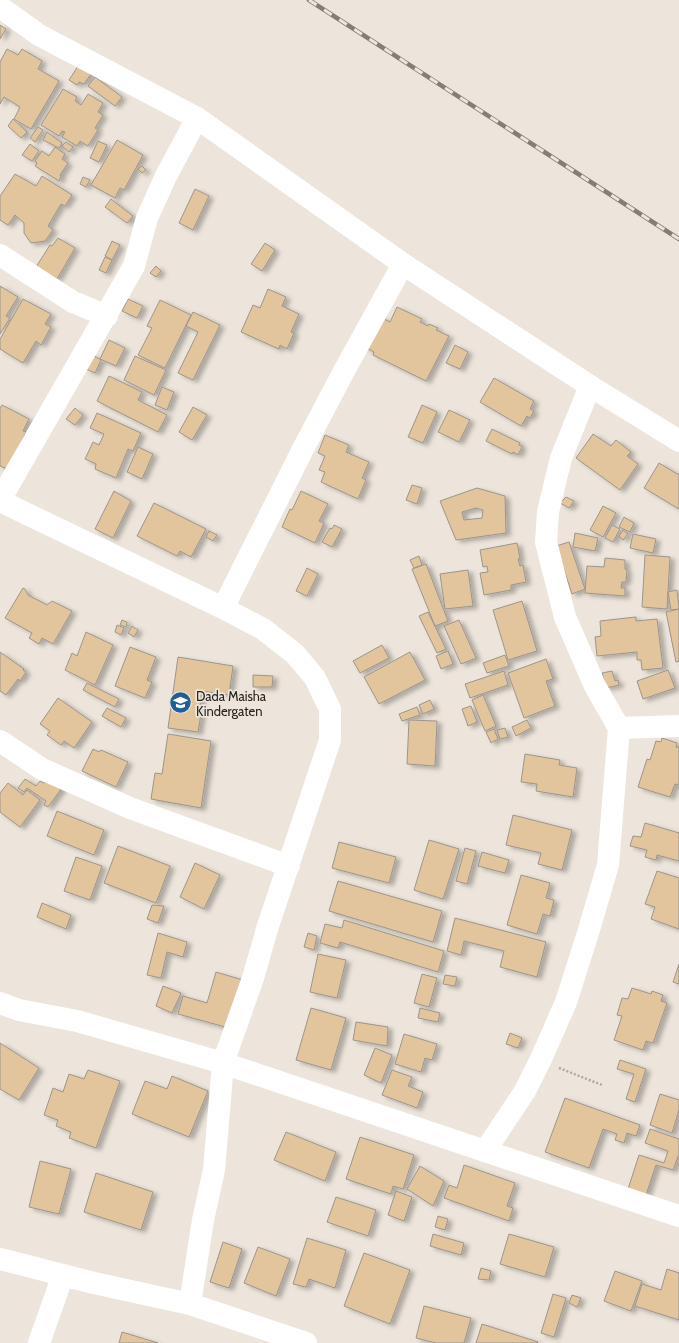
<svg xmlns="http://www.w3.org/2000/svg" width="679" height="1343" font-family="Cabin,sans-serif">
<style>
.building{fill:#e2c49d;stroke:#9d958c;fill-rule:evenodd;filter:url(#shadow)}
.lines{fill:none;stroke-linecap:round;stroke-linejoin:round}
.path{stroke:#aea8a0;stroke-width:2.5;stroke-dasharray:2 2;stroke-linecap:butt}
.minor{stroke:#fff;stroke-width:22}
.rail-casing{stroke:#837d77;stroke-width:4.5}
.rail{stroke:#ede5db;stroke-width:3;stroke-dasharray:9;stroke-linecap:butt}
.labels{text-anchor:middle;stroke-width:3.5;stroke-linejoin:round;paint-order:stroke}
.poi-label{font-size:13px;fill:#26231f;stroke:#ede5db;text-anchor:start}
</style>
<defs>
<filter id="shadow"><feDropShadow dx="4.5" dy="2.5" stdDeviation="2" flood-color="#0004"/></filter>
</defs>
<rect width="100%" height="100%" fill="#ede5db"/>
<path class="building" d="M0,25L6,29L0,39Z
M7,49L18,55L22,49L42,61L38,69L59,81L31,129L14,119L20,107L4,97L0,104V62Z
M80,63L93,71L84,84L79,82L77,85L69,80Z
M95,77L122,97L115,106L88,86Z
M63,89L77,97L75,101L81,105L88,94L103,103L98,112L103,115L95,128L98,130L88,146L80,141L77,146L62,137L65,132L62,131L59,136L41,125Z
M13,119L27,132L21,138L8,126Z
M38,127L43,130L35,142L30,138Z
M47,132L62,143L59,148L43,140Z
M117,140L143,155L124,190L120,188L115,198L91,185Z
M98,141L107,145L99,162L90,158Z
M66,142L73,147L69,152L62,146Z
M30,144L39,151L32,161L22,155Z
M55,147L65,154L62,159L68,163L60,175L61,176L59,181L35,166L37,163L35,161L42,151L49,156Z
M142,166L146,170L142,173L138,169Z
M15,174L36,186L42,176L72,195L65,206L61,204L48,226L53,230L45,241L31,243L24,233V223L15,215L8,225L0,220V196Z
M83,177L90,180L86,187L80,184Z
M195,189L209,196L193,230L179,223Z
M111,199L133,216L127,223L105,207Z
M58,238L75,248L57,279L36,267L50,245L52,246Z
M112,241L120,245L112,260L105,256Z
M265,243L275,250L262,271L251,264Z
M105,257L112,260L106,273L99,270Z
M156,266L161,271L156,277L150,273Z
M0,286L18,297L6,316L10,318L0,334Z
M268,289L286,297L282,306L299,314L291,332L294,333L287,349L280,345L279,349L241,332L253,305L260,308Z
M23,299L51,314L45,324L51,327L41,345L36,341L23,363L0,349V339Z
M128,299L143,306L137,318L122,311Z
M160,300L191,315L165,368L138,355L152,328L147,326Z
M397,307L422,319L420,322L428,326L429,324L438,328L436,330L449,336L426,381L373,355L374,352L363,346L378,316L390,322Z
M193,312L220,325L193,380L178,373L198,332L186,326Z
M109,340L125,348L116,366L100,359Z
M455,345L468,352L460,369L446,363Z
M93,355L101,360L95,373L86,369Z
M135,356L166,370L154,395L124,380Z
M109,376L142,392L138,400L167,415L158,432L97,401Z
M494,378L534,401L530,409L534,411L530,418L527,416L521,426L480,402Z
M162,387L174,392L167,410L155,405Z
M2,405L29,419L23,431L26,432L7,469L0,466V408Z
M422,405L437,412L423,443L408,437Z
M193,407L207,415L192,440L179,432Z
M75,408L83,415L75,425L66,419Z
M449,410L470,420L459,442L438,432Z
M97,413L141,433L133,451L128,449L116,478L95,469L96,464L85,459L93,442L99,445L104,434L90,428Z
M492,429L520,443L519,445L522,447L518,455L513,452L512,454L486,441Z
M593,434L611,446L616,440L631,452L627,456L638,464L620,490L576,458Z
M325,435L349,445L346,452L369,462L362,478L366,480L358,499L321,482L325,472L319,470L325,456L318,453Z
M138,447L153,454L142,479L127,472Z
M659,463L679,475V509L644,488Z
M412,485L422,488L417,504L406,500Z
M477,488L505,496L506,533L456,540L440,501ZM476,508L483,510L482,518L464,520L462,512Z
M114,491L131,501L113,538L95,529Z
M301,491L328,504L319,521L324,523L315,543L282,527L290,509L292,510Z
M566,497L574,501L569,508L560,503Z
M154,503L206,529L191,557L180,551L177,556L137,536Z
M603,506L616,513L603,537L590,530Z
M624,517L634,523L630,532L619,527Z
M334,525L342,529L332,547L322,542L330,528L332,529Z
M612,525L620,529L613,542L605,538Z
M623,530L628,534L623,540L619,536Z
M209,531L217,535L213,541L206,537Z
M575,533L598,538L595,551L573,547Z
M633,534L656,539L653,553L630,548Z
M569,542L585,589L572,594L556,546Z
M517,543L520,558L518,559L520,566L523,565L526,582L511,585V590L484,595L480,573L488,572L487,566L483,567L480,550Z
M645,555L670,557L667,609L642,607Z
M419,556L422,565L414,568L410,560Z
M605,558L625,560V569L627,570L626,582H622L621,588H625V596L585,593L587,566L604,567Z
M426,564L448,621L435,626L412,569Z
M307,568L318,574L307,596L296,591Z
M468,570L473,606L445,609L440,574Z
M23,588L25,589L28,595L47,605L52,601L72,611L53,644L42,638L39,644L29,638L32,633L5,618Z
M677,590L679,609L671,610L668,592Z
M522,601L537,651L508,660L493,610Z
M679,609V661L676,662L666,612Z
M428,612L446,649L437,653L419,616Z
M636,617V621L657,619L663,668L642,670L641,660H637V652L597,656L595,637L601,636L600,621Z
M122,620L127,622L126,627L120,625Z
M459,620L476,658L461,664L444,626Z
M117,625L124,628L121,635L115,632Z
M132,626L138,630L134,637L128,633Z
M86,632L113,645L95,685L65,670L72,653L77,656Z
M382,645L389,658L360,673L353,661Z
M130,647L156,657L147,680L152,682L145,698L115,686Z
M448,651L453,664L441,669L436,656Z
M0,652L24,669L23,670L26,672L20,681L18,679L6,695L0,691Z
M410,652L425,680L379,704L364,677Z
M505,655L509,666L487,673L483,663Z
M178,657L233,666L229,695L202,691L199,714H201L198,732L168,728Z
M546,659L553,679L546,681L555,706L524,718L508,673Z
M668,670L675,688L643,699L637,681Z
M504,671L508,685L470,698L465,684Z
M612,671L615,681L618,680L619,685L606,688L602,673Z
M253,675L273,676L272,687H253Z
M87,683L119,699L115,707L83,690Z
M483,695L496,726L485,731L472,700Z
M58,698L92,722L74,748L64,741L61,745L47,735L50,731L40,724Z
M430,700L434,709L423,714L419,705Z
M471,706L477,722L468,726L462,709Z
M417,707L420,715L402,721L399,714Z
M107,708L126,718L121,727L102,716Z
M409,720L437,721L435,766L407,764Z
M527,720L531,728L516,736L512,727Z
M505,728L508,737L500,739L497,730Z
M494,729L498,739L491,743L486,732Z
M168,734L211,741L201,808L151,799L155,773L162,774Z
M662,738L677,743L676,747L679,748V785L675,784L670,797L638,787L647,759L650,760L656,741L661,742Z
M93,749L99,752L101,750L128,762L116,787L82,771Z
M525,754L560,760L559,765L577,768L573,797L536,791L537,784L521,782Z
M48,778L62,788L48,807L44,805L46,801L27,788L24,792L18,788L25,779L36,786L40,781L44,783Z
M8,783L23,795L27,790L40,800L20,827L0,812V793Z
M57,811L104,830L94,855L47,836Z
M513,815L572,830L562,870L538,864L541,853L506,845Z
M645,823L679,833V861L657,855L656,860L645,857L647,850L630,846L633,836L641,837Z
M429,840L459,849L443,899L414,890Z
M339,842L396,857L389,883L332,868Z
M118,846L170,866L156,903L104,883Z
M465,848L476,851L467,884L456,881Z
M482,852L509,860L505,873L478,866Z
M76,857L102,866L90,900L64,891Z
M195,863L220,875L204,909L180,897Z
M657,871L679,878V929L651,919L655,907L645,904Z
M521,875L550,883L546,898L554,900L550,916L543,914L537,934L507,925Z
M338,881L442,911L433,942L329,911Z
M42,903L71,915L66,929L37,917Z
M152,905L164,906L158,923L147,919Z
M455,918L546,942L537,977L500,967L504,951L464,941L461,955L447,951Z
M344,920L444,951L438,972L340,942L338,948L320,943L325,924L342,928Z
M158,933L187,942L183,957L167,952L161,978L147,975Z
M308,933L317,936L314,950L304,947Z
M318,954L346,960L337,998L310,992Z
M679,964V984L673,982Z
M216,972L243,980L229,1028L178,1014L183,996L207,1003Z
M422,974L437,978L429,1007L414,1003Z
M445,975L457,977L455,986L443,984Z
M163,986L181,993L172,1013L156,1006Z
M632,988L651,994L652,991L663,995L661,1001L667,1003L653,1043L646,1041L643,1050L614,1040L622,1016L617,1015L622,998L628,999Z
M311,1008L346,1018L331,1070L296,1060Z
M420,1008L440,1013L438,1022L418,1018Z
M356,1022L388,1027L387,1046L353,1040Z
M510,1033L522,1038L518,1048L506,1044Z
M404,1034L437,1044L432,1060L425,1058L421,1072L395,1064Z
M0,1043L39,1068L19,1100L0,1089Z
M375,1048L392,1055L381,1083L364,1075Z
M620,1060L646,1069L635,1102L626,1099L634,1074L617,1069Z
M88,1070L120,1081L96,1148L69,1138L71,1132L56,1126L58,1120L44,1115L53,1088L63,1092L69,1074L84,1079Z
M392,1070L412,1077L408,1086L423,1092L417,1108L382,1095Z
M172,1076L208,1091L189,1137L132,1114L145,1081L167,1089Z
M660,1094L679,1100V1110L672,1133L650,1125Z
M565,1098L640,1125L636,1136L627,1133L624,1143L615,1140L617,1134L603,1129L589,1168L545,1152Z
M650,1129L679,1139V1154L673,1170L656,1165L646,1195L628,1189L639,1155L664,1163L668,1151L645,1143Z
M286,1132L336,1152L325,1181L274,1160Z
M360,1137L414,1155L403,1189L393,1186L391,1194L346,1179Z
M40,1161L71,1169L59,1214L29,1207Z
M464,1165L515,1183L507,1206L513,1208L509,1221L444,1198L449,1185L457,1188Z
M420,1166L444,1181L433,1206L407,1189Z
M96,1173L153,1192L141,1230L84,1212Z
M396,1191L412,1197L404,1221L388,1215Z
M336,1197L376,1210L368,1236L327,1222Z
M438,1216L448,1219L445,1230L435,1227Z
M433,1234L464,1243L461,1255L430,1246Z
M509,1234L554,1247L545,1277L500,1264Z
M307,1238L346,1250L335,1288L309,1279L306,1287L293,1284Z
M223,1242L242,1249L229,1288L210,1282Z
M258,1247L290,1259L276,1296L244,1283Z
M364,1253L410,1270L390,1324L344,1306Z
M481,1268L491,1271L489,1280L478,1279Z
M667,1269L679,1273V1320L635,1306L642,1284L661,1290Z
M615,1271L642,1281L631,1311L604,1301Z
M553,1294L566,1298L554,1337L541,1333Z
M572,1295L581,1298L577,1307L569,1303Z
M424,1306L471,1318L464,1343H436L416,1338Z
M482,1324L538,1342L537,1343H476Z
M122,1332L158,1343H119Z"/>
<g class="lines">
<path class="path" d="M559,1068L602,1085"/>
<path class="minor" d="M0,7L39,35L197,118L403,264L590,386L679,441
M0,255L73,302L107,316
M0,500L134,266L147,218L166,176L197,118
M0,501L223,608L263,629L295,654L315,678L330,709V740L267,929L253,978L223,1063L214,1170L203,1220L190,1304
M223,608L303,449L344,371L403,264
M619,728L679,726
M0,741L42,769L130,808L289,866
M0,1003L19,1010L77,1021L223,1063L679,1216
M485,1151L525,1091L541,1059L566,1002L588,933L608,865L619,728L595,686L565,617L546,542L548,512L561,458L590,386
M0,1259L94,1283L190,1304L306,1343
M39,1343L63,1275"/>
<defs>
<path id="rail" d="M309,0L679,239"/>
</defs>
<use href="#rail" class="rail-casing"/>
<use href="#rail" class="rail"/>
</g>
<defs>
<symbol id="school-disc" viewBox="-11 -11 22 22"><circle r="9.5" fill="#205f95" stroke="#ede5db"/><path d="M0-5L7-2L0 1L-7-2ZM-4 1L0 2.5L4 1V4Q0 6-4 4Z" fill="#fff"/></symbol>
</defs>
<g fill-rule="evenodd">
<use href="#school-disc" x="168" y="690" width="25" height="25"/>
</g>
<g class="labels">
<g class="poi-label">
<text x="196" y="701">Dada Maisha<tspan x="196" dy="15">Kindergaten</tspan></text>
</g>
</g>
</svg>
